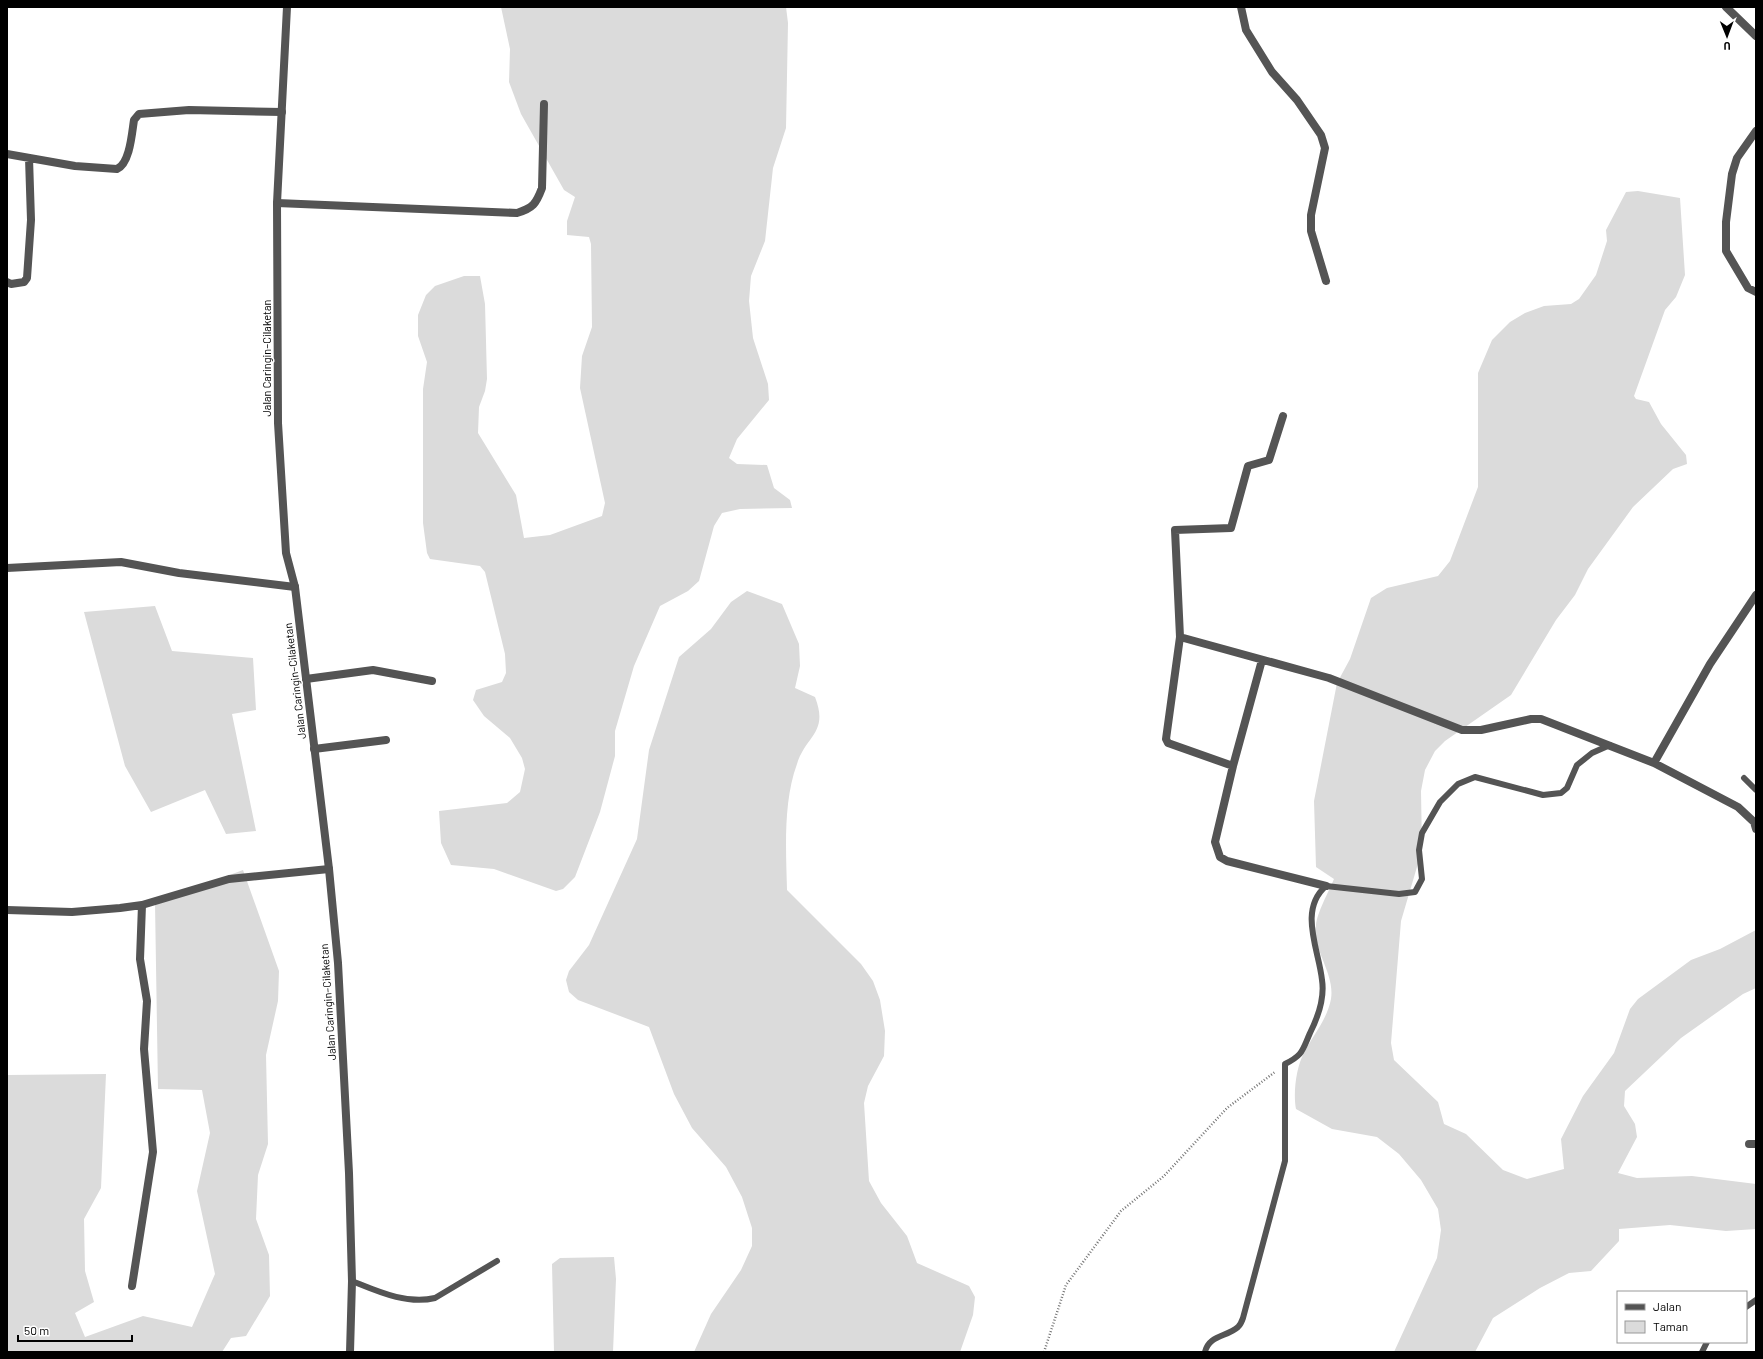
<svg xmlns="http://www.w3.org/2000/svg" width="1763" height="1359" font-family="Barlow,sans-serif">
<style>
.green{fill:#dbdbdb}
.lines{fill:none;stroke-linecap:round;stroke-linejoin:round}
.path{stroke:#767676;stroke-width:2.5;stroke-dasharray:1 2;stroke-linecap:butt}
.service{stroke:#545454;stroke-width:6}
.minor{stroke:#545454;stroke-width:8}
.tertiary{stroke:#545454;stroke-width:8}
.labels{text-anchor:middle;stroke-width:3;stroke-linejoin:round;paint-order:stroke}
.street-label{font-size:11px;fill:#000;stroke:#fff}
</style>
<rect width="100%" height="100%" fill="#fff"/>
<path class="green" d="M501,7H786L788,23L786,128L773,168L765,241L751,276L749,301L753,338L768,384L769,400L737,439L729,458L737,464L767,465L774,488L790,500L792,508L740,509L722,513L714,526L699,581L688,591L660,606L634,666L615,731V756L600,812L575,877L563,889L556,891L494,869L451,865L441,843L439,811L507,803L520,792L525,769L522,758L510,738L484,716L473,700L476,690L502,682L506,673L505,654L485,572L480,566L430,559L427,553L423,523V389L427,362L418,336V315L426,295L435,286L464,276H480L485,304L487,379L485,391L479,407L478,433L516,495L524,538L550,535L602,516L605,503L580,388L582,356L592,327L591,244L589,237L567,235V221L575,197L564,190L521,114L509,82L510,49Z
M1638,191L1680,198L1685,275L1676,297L1665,310L1634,396L1636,399L1649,402L1661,424L1686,455L1687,464L1673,469L1633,507L1588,569L1575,595L1556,620L1511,695L1445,741L1435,751L1425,770L1421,791L1422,850L1401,921L1391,1043L1394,1060L1438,1102L1444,1124L1466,1134L1503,1170L1527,1179L1564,1169L1561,1139L1583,1096L1614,1053L1630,1009L1638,999L1691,960L1720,949L1756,930V988L1743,994L1681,1038L1625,1091L1624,1106L1635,1124L1637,1137L1618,1173L1637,1178L1692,1176L1756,1184V1229L1726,1231L1670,1225L1619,1229V1241L1591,1271L1569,1273L1540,1288L1493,1318L1475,1352H1394L1437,1258L1441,1230L1438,1209L1421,1180L1399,1154L1377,1137L1332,1129L1296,1109C1293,1094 1296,1067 1304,1053C1313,1035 1327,1020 1331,999C1335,973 1312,950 1316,925C1317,913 1329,891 1334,879L1316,867L1314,801L1337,683L1350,659L1371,598L1387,588L1438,576L1450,561L1478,487V373L1492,340L1510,322L1525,313L1544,306L1571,304L1579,299L1596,275L1607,241L1606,230L1626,192Z
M747,591L782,604L799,644L800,666L795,688L815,697C829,733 806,735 797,764C783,802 786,850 787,890L861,964L873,981L880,1000L885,1031L884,1056L868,1086L864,1103L869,1181L881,1203L907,1236L917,1263L969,1286L975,1297L973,1315L960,1352H694L711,1314L741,1270L752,1246V1228L742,1197L726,1167L692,1128L674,1094L649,1027L578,1000L569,992L566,980L569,971L589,945L637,839L649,750L679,657L711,629L731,602Z
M155,606L172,651L253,658L256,710L232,714L256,831L226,834L205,790L151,812L125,766L84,612Z
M243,870L279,971L278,1001L266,1055L268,1144L258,1175L256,1219L269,1255L270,1296L246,1336L231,1338L222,1352H7V1075L106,1074L101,1188L84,1219L85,1271L94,1302L75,1313L85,1337L143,1316L192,1327L215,1274L197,1191L210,1133L202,1090L158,1089L155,903Z
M614,1257L616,1279L613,1352H554L552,1264L560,1258Z"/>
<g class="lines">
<path class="path" d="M1044,1352L1066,1285L1121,1211L1164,1176L1227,1108L1275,1072"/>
<path class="service" d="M1744,778L1756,790
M352,1281C377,1291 407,1305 435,1298L497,1261
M1746,1307L1756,1300
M1205,1352C1209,1335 1227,1337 1238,1327C1240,1325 1242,1321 1243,1318L1285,1161V1064C1303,1055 1302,1051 1310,1033C1318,1017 1325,999 1322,980C1319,950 1298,910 1326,886L1399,894L1415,892L1422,879L1419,850L1422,833L1440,802L1458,784L1475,777L1543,795L1561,793L1567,788L1577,765L1592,753L1610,745
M1702,1352L1707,1342"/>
<path class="minor" d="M1241,7L1246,30L1272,72L1297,100L1321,135L1325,148L1311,215V231L1326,281
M1726,7L1756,36
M1756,131L1737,158L1732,174L1726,222V251L1748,288L1756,292
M7,154L75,166L117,169C130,164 132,132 134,120L139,114L189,110L282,112
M277,203L517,213C533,208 536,204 542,188L544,104
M7,282L11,284L24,282L27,278L31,220L29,158
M1283,416L1269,460L1248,466L1231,528L1175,530L1180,637L1166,739L1168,743L1233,766L1215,842L1220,857L1227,861L1326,886
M7,568L121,562L179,573L295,587
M1180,637L1329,678L1462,730H1481L1531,719H1541L1654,763L1738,807L1754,822L1756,829
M306,679L373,670L432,681
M314,749L386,740
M1654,763L1710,664L1756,595
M1233,766L1262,660
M7,910L72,912L120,908L142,905L229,879L329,869
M1749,1144H1756
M132,1286L153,1152L144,1049L147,1001L140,959L142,905"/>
<path class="tertiary" d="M287,7L277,203L278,423L286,553L295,587L329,869L338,963L349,1173L352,1281L350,1352"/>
</g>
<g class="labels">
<g class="street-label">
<text transform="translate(267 358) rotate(-90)" y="4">Jalan Caringin–Cilaketan</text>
<text transform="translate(295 681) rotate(-97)" y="4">Jalan Caringin–Cilaketan</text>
<text transform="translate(328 1002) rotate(-94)" y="4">Jalan Caringin–Cilaketan</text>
</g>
</g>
<rect width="1763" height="1359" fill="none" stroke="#000000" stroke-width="16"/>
<rect x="1617" y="1291" width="130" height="52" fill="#ffffff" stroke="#999999"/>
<rect x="1625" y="1304" width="20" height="6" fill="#545454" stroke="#999999"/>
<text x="1653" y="1311" font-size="12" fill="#000000">Jalan</text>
<rect x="1625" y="1321" width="20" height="12" fill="#dbdbdb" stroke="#999999"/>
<text x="1653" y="1331" font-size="12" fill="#000000">Taman</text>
<g transform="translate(1727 36) rotate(179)" stroke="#ffffff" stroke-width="3" paint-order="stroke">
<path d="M0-3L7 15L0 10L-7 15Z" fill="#000000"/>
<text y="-6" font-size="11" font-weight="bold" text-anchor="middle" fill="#000000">U</text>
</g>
<path d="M18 1335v6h114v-6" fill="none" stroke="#000000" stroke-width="2"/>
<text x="24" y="1335" font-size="12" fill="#000000" stroke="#ffffff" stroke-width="3" paint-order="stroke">50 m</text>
</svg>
